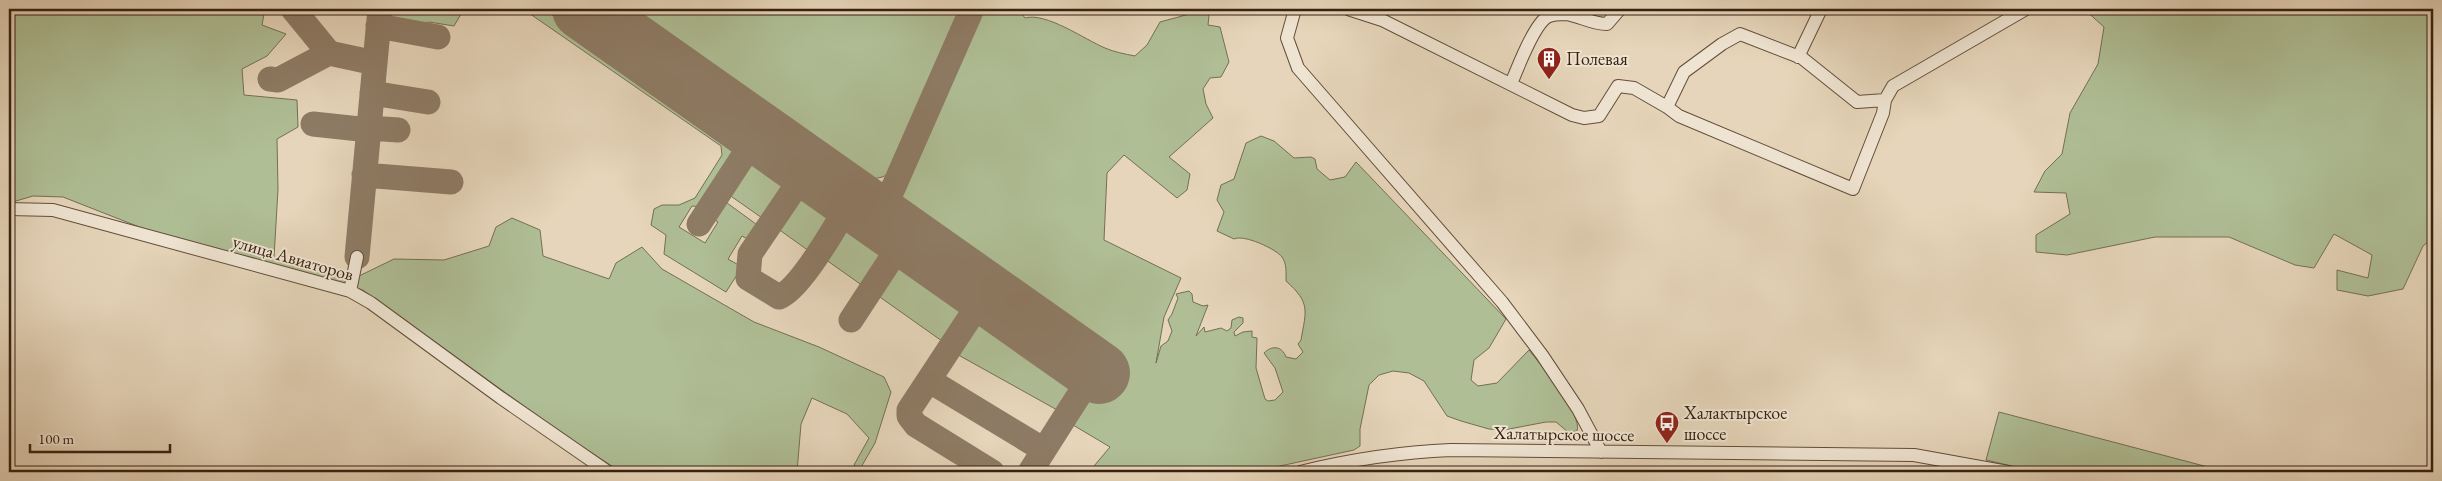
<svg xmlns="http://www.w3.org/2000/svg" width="2442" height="481" font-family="'EB Garamond',serif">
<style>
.green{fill:#afbe95;stroke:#737052}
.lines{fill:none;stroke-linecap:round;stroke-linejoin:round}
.taxiway{stroke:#8e7b65;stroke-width:25}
.runway{stroke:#8e7b65;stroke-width:62}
.minor-casing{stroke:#634e3a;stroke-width:14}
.minor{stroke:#efe4d2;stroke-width:12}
.labels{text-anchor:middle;stroke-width:4;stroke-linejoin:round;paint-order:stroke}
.poi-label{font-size:18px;fill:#372110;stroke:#efe4d2;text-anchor:start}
.street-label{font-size:18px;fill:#372110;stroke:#efe4d2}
</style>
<rect width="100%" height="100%" fill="#e6d5ba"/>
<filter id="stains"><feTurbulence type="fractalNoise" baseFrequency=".004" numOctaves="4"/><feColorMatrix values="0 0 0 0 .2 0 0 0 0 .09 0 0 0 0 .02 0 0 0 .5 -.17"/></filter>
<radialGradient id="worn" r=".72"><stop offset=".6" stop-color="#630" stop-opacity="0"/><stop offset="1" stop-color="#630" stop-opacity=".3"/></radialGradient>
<path class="green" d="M9,9H265L262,25L286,34L267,56L242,69L244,95L297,100L298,127L277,139L278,189L274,258L331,274L359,276L394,259L444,260L489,246L496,227L512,218L540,230L543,256L609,279L616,263L642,247L662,269L754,322L819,347L884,377L891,392L875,443L860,469L854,465L869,438L847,414L812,398L801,424L797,472H621L560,432L363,290L147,230L63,197L33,196L9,203Z
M384,9H464L454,26L429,22L416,26L390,21Z
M523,9H544L741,147L706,203L702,207L692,206L679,227L705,243L718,222L711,218L723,200L760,227L751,241L742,236L728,259L742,267L726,292L664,254L666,235L651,225L654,209L662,205H679L695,198L722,155L721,146Z
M622,9H961L893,171C882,179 876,179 863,178Z
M984,9H1018L1025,18C1046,12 1084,39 1105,48C1114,52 1125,54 1135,56L1147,45L1160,22L1204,10L1209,16L1208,25L1220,27L1229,62L1221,77L1210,78L1203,89L1206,104L1213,118L1169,157L1190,174L1187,190L1177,198L1124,155L1107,173L1104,240L1181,278L1164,317L1156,363L1161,346L1168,341L1172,331L1168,320L1172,314L1178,298L1176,294L1189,291L1192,294L1193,302L1203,306L1208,305L1196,336L1204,327L1205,332L1221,328L1227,331L1231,328L1232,320L1239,317L1243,318V323L1234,332L1235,336L1243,332L1252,331V337L1257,338L1256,368L1265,399L1268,401L1275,400L1283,392L1275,368L1264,353C1272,345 1282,346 1286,357L1296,359L1303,352L1298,344L1301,340C1306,311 1311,303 1286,281C1286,273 1287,264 1282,257C1276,249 1244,234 1234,239L1217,231L1224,212L1217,200L1221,185L1234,179L1246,143L1261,136L1274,141L1294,158L1311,157L1315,159L1317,169L1330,180L1345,177L1356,162L1506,319L1489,348L1474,360L1471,380L1478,386L1497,383L1529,350C1540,364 1583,416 1577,431L1568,432L1556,422H1546L1504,430L1489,429L1461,421L1447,416L1424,381L1409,373L1393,371L1379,375L1369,385L1360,429V446L1354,450L1280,466L1263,472H1089L1110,447L1068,422L1111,356L900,208L899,187L978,11Z
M2084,9H2429L2433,15V238L2423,246L2403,289L2368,296L2337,290V270L2368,278L2372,255L2334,234L2314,268L2295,265L2229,237H2155L2067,255L2036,252V235L2070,214L2066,193L2034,192L2045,171L2062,154L2070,113L2098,64L2104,27Z
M752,154L792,182L765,220L725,192Z
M801,188L836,213L809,251L774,226Z
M847,222L888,251L863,286L822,257Z
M902,261L967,307L942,341L877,295Z
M979,315L1078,384L1059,411L953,352Z
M1999,412L2227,472H2037L1986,460Z"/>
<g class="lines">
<path class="taxiway" d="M293,9L329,53L375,63
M378,26L438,37
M270,79L278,80L329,53
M372,93L428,102
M313,124L369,130
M369,128L398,130
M809,167L750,254L748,278L779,297C802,288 838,221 853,198
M364,175L451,182
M880,218L972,9
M699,224L759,132
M357,257L380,9
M986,293L909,410V416L916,425L992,472
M851,320L906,236
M932,375L935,384L1044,450
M1030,472L1095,370"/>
<path class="runway" d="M583,9L1099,373"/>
<defs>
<path id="minor" d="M1295,9L1287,38L1298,68L1502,302L1542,355L1578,409L1601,452
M1348,9L1382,20L1572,115L1584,118L1599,116L1618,86L1634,88L1667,107L1684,72L1722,44L1740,34L1802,58L1857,102L1885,100L1893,86L2026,9
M1798,57L1821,9
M1511,84C1517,69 1534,25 1547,17C1553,14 1559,14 1566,14C1580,16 1592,24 1607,24L1620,9
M1667,107L1679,116L1853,189L1883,113L1885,100
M9,209L53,210L350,291L371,303L501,398L608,472
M350,291L357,257
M1300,472C1349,460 1400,452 1451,450L1914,455L2008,472"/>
</defs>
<use href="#minor" class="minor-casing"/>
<use href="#minor" class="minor"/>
</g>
<defs>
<symbol id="building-pin" viewBox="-11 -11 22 30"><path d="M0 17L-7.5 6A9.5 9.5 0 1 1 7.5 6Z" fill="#8f2418" stroke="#efe4d2"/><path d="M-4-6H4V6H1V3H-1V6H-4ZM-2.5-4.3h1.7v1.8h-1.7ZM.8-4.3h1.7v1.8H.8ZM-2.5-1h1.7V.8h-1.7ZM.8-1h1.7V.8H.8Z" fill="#fff"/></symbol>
<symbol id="bus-pin" viewBox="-11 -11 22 30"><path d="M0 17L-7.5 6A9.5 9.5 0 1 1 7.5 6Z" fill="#8f2418" stroke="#efe4d2"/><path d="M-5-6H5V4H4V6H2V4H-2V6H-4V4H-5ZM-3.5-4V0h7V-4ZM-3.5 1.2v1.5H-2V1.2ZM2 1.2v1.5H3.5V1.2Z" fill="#fff"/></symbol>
</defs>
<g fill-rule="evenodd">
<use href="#building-pin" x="1535" y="45" width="28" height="38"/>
<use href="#bus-pin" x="1653" y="409" width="28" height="38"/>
</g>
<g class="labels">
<g class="poi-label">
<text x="1566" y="65">Полевая</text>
<text x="1684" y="419">Халактырское<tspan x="1684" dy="21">шоссе</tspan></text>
</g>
<g class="street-label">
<text transform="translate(293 258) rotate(16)" y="6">улица Авиаторов</text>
<text transform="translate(1564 434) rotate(1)" y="6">Халатырское шоссе</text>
</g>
</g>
<rect width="2442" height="481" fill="none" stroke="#e6d5ba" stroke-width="30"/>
<rect x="10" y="10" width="2422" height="461" fill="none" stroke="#372110" stroke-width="2.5"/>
<rect x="15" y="15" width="2412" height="451" fill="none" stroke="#372110"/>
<path d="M30 444v8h140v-8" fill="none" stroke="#372110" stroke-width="2.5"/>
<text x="38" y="444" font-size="15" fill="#372110" stroke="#efe4d2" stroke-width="4" paint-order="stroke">100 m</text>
<rect width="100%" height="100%" filter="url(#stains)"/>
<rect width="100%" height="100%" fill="url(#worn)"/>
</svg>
